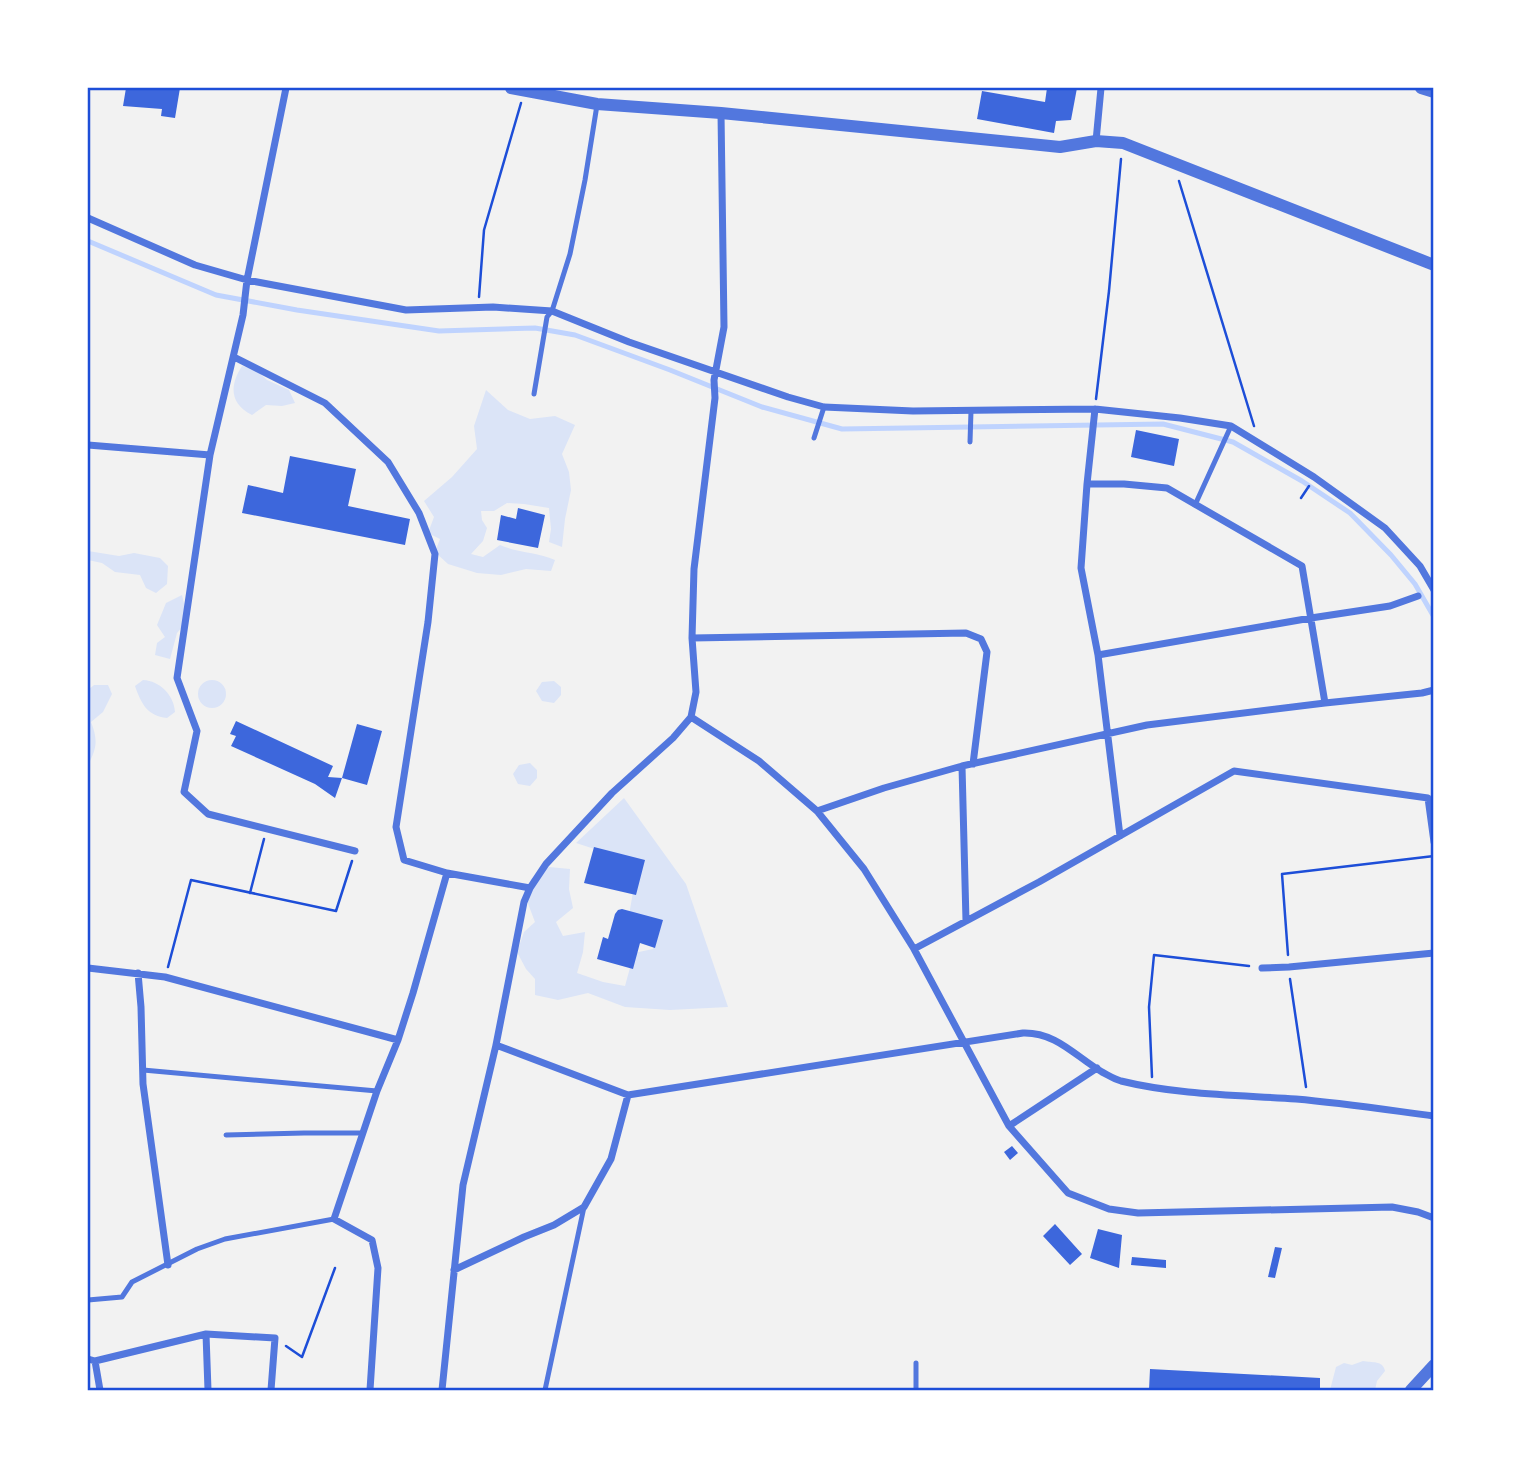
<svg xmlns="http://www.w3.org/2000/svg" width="1521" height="1478" font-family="'PT Sans Narrow',sans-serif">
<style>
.green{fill:#dbe4f7}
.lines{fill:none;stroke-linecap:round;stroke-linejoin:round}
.stream{stroke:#bfd3fe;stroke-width:5}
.building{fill:#3d67dc}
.path{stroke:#1d4ed8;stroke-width:2.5}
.service{stroke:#5277de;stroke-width:5}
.minor{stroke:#5277de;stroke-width:7}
.tertiary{stroke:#5277de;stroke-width:12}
.neatline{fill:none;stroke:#1d4ed8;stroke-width:2.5}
</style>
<rect width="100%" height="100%" fill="#f2f2f2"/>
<path class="green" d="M242,366L256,370L267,380L289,390L295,403L282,406L266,405L252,415C230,404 229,386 242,366Z
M486,390L508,410L530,419L555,416L575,425L562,454L569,472L571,490L565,519L562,547L549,542L551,529L549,508L524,504L507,503L494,511H481L482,520L487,528L483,541L471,554L483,557L500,545C518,553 537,552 555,560L551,571L526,569L501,575L477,573L448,564L435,552L440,539L428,533L434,517L424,501L452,477L477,449L474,426Z
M88,551L119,556L134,553L160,558L168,566L167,584L156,593L146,588L140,575L115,572L102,563L88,560Z
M182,595L188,620L177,633L170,659L155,655L157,643L165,637L157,625L166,603Z
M198 694a14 14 0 1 1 28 0a14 14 0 1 1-28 0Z
M143,680C160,681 174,695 175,712L167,718C147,716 141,703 135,686Z
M554,681L561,687V695L554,703L542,701L536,691L542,682Z
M94,685H108L112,694L103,712L91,722C98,740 97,748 88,765V690Z
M530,763L537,770V778L530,786L518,784L513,774L519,765Z
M624,798L686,884L728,1007L670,1010L625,1007L588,993L558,1000L535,995V979L526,969L517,952L524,932L535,922L527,901L531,879L549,867L570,869L569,889L573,908L556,922L563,936L585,932L583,952L577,973L603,982L625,986L634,953L653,949L655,934L628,921L638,863L576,843Z
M1363,1361C1372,1363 1383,1360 1385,1371L1377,1381L1375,1390H1330L1336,1367L1344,1363L1352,1365Z"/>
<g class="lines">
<path class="stream" d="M88,241L216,295L297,310L439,331L535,328L575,335L670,370L762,407L842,429L1163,424L1233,442L1302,481L1350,513L1391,555L1415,584L1434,617"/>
</g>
<path class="building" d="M126,88H180L175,118L161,116L162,109L123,106Z
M1047,88H1077L1071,120L1056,121L1054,133L977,119L982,91L1045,102Z
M1136,430L1179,439L1174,466L1131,457Z
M290,456L356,469L348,506L410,519L405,545L242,513L248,485L283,493Z
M518,508L545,515L538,548L497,540L501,515L516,519Z
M236,721L333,766L328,777L342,778L335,798L315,784L231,746L236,736L230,734Z
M357,724L382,731L367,785L342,778Z
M594,847L645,860L636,895L584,883Z
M622,909L663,920L655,948L640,943L633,969L597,959L603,937L608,939L615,914L618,910Z
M1012,1146L1018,1153L1010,1160L1004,1152Z
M1055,1224L1082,1254L1070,1265L1043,1236Z
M1098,1229L1122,1235L1119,1268L1090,1258Z
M1275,1247L1282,1248L1275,1278L1268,1277Z
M1132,1257L1166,1260V1268L1131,1265Z
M1150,1369L1320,1378V1390H1149Z"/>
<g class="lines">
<path class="path" d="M1179,181L1254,426
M479,297L484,230L521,103
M1096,399L1109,291L1121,159
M1301,498L1309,486
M250,893L264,839
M1288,955L1282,874L1434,856
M168,967L191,880L336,911L352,861
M1290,979L1306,1087
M1152,1077L1149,1007L1154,955L1249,966
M286,1346L302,1357L335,1268"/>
<path class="service" d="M534,394L547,317L552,311L570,254L585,180L597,105
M814,438L824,407
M970,442L971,411
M1195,505L1231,426
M143,1070L377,1091
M226,1135L304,1133H362
M88,1300L122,1297L132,1282L197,1249L225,1239L334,1219
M916,1363V1390
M545,1390L584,1207"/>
<path class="minor" d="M286,88L247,280L243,315L210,455L177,678L197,731L184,792L208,814L355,851
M1096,141L1101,88
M88,218L195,265L247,280L406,310L493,307L552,311L629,342L788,397L824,407L913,411L1095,409L1180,418L1231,426L1314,477L1385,528L1420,566L1434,590
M234,357L325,403L388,462L419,513L435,554L428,622L396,827L404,860L447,873L413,993L398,1040L377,1091L334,1219L372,1240L378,1268L370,1390
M1095,409L1087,484L1081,568L1098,655L1120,836
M88,445L210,455
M1087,484H1124L1167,488L1302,566L1325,703
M692,638L966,633L981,639L987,652L973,764
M1098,655L1311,618L1390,606L1418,596
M691,717L759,761L817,811L864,869L914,949L1009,1126L1068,1193L1109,1209L1138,1213L1392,1207L1418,1212L1434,1218
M962,766L966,921
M817,811L884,788L962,766L1147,725L1325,703L1422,693L1434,690
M447,873L530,888
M914,949L1039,882L1234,771L1428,798L1434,842
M88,968L165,977L398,1040
M1262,968L1289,967L1434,953
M138,973L141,1007L143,1084L168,1265
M496,1045L628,1095L1023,1033C1056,1032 1075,1056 1102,1072C1108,1075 1114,1079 1121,1081C1178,1095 1238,1095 1296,1099C1342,1103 1388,1110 1434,1116
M1009,1126L1097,1068
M454,1270L524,1237L554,1225L584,1207L611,1159L628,1095
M206,1334L208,1390
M88,1359L95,1361L100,1390
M95,1361L206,1334L275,1338L271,1390
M442,1390L463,1185L496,1045L524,902L530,888L546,864L612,793L673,738L691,717L696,692L692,638L694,569L715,398L714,380L724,327L721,113"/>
<path class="tertiary" d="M511,88L597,104L721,113L1060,147L1096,141L1123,143L1434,265
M1421,88L1434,92
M1411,1390L1434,1365"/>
</g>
<rect width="1521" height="1478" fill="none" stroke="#ffffff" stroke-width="178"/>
<rect x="89" y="89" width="1343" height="1300" class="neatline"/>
</svg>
